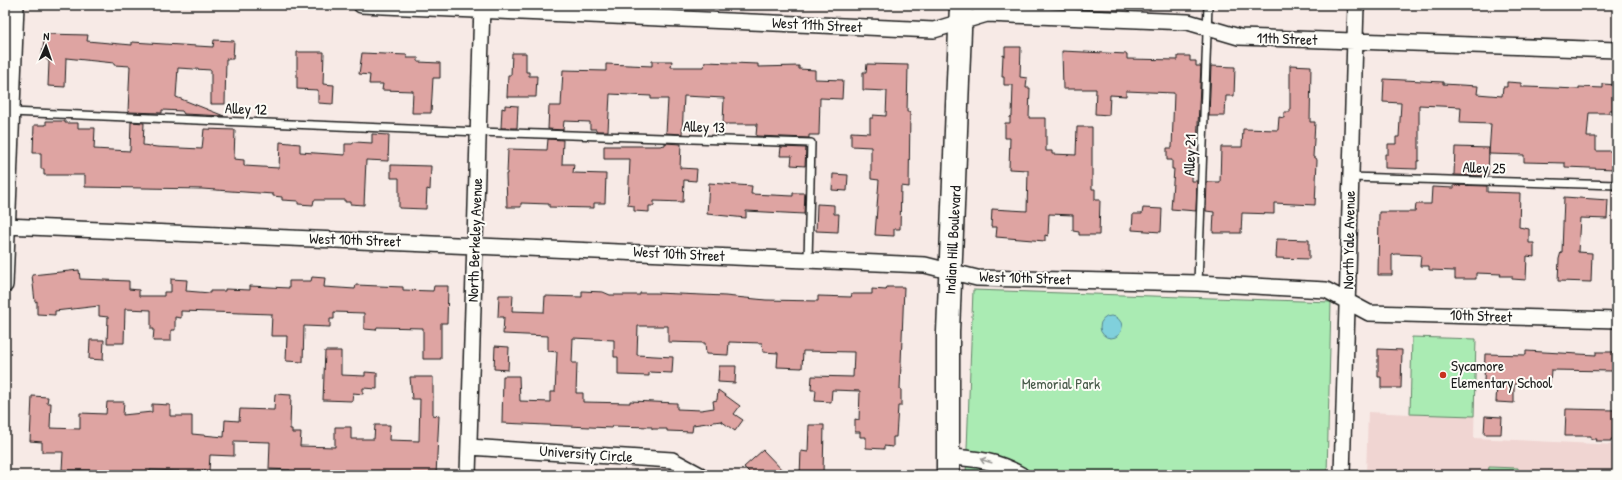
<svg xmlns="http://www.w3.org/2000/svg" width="1622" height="480" font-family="'Patrick Hand',sans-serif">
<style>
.built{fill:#f0d5d2}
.green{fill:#aaebb3;stroke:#638468}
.water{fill:#80d0dc;stroke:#58888f}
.building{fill:#dea4a2;stroke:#1c1c1c}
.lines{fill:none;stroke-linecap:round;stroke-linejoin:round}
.lane-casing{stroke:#1c1c1c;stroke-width:10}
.street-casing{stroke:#1c1c1c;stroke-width:18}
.primary-casing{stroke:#1c1c1c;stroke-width:25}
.lane{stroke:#fdfcf7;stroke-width:7}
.street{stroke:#fdfcf7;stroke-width:15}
.primary{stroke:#fdfcf7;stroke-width:22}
.oneway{stroke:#989794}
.poi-dot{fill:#c8321e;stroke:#fdfcf7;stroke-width:1.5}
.labels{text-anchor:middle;stroke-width:4;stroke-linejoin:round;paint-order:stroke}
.street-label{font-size:15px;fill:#1c1c1c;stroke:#fdfcf7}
.poi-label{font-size:15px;fill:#1c1c1c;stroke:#fdfcf7;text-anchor:start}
.park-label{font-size:15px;fill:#475a49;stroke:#fdfcf7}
</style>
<rect width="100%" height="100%" fill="#f7eae6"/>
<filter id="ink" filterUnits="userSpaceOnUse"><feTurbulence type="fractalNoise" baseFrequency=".025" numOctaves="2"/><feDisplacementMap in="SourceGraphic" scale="8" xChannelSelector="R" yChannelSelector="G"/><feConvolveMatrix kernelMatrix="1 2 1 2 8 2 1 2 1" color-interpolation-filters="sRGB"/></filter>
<g filter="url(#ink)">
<path class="built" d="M1412,337L1476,339L1474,438L1616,445L1615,475H1366L1368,412L1410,414Z"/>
<path class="green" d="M973,290L1331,302L1327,475H966Z
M1412,337L1476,339L1474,416L1410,414Z
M1489,467L1518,468V475H1488Z"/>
<path class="water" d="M1100 327a11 11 0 1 1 22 0a11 11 0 1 1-22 0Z"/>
<path class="building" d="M45,34L88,35L87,41L132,45V42L213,47L214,40L234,41L233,59H226L225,104H211V70L178,68L176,97L224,116L184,114L182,111L162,110V113L128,112L130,66L114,65V63L66,58L65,87L48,86L49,62L42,55Z
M1005,47H1021L1020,77L1027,78L1026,88H1030L1029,118H1046V151H1052V154L1076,155L1077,127H1092V189H1095V200H1100L1099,235H1079V232L1073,231V215L1049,214L1048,236L1045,235V241L996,237L997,227H991L992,209L1027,211L1028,170L1009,169L1010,138H1005V123H1010V117L1012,116L1013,85H1004V77H1002L1003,55L1005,56Z
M1062,51L1127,54V59L1178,60V56H1190V61H1196V66H1201L1197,144H1192L1191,181H1197L1196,211L1171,209L1174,169H1172V160H1167V148H1172L1174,93L1126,91V96L1110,95L1109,115L1095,114L1096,89H1063Z
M297,52H324L323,84L334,85L333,104L318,103V90L297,89Z
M362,53L407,55V58H418V62L440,63V78H433L431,113H412L413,91L382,90L383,84H369L370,75L359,74Z
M512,53H526V72H529V76H537L536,97H507L508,75H511Z
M652,61H672L671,67H704L705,62L758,64V67L799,66V69L815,70V79L843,80L842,99L820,98L819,135H809V138L756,136L757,124H723L724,98L684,96L682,134L666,133L668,99H651V96L610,94L608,131H596V129H590V122L564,121L563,130L548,129L549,106H561L563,70L606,71V64L652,66Z
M867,64L908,65L907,112H910L909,187L901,186L900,229H894V236L875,235L879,180L871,179V147L851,146V132L870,133V118H873V115L886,116L887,91L863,90V72H866Z
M1290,65L1311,66L1310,122H1315L1313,157L1316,158L1317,160L1315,205L1274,203V214L1242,213L1241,233H1213L1214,212L1206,211L1207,182H1220L1221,147H1242L1243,129L1278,130L1279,117L1284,118V112H1290Z
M1211,66L1235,67L1234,96H1226L1225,116H1209Z
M1384,79L1443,82V84L1478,86L1477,94L1502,96L1503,87H1507V82L1521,83V87H1526L1579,89V87L1603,88V84L1617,85V110H1609V113H1589L1587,137H1596V151H1614V169L1565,167V163L1524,162V155L1489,154L1491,124L1460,123L1461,107L1419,105V161H1417V169L1385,168V154H1388V144H1396V137H1399L1401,103L1383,102Z
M505,105L518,106L517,128H501L502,108L505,109Z
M46,121H65V123H78V128H95L94,149L130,151L131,122L144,123L143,145L157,147L202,149L204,129L235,130L234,159L244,160V166L279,168L280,142L300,144V152L345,155V144H352L355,142L372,143V134L389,135L388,161L366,160L364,205L350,204V202H345V200H314L313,205L298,204V201L282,200V197L273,196V194L202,189L85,187V175H44V169H41V153H33L34,125H46Z
M548,139L563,140L562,164H574L573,173L606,174L605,203H594V208L549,207V204L521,203V207H507L506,174H507L508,149L547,150Z
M665,143L681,144L680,168L697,169L696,181L684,180L683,202L654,201V206H649V212L634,211V206L628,205L630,159H604V146H660L665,145Z
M781,147L806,148L805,166L791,165L792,156H780Z
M1455,147L1489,148L1488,176L1454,175Z
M391,165L431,166L430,190L427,189L426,209L399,208V178H391Z
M833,174L848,175L847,191L832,190Z
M709,183L752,186L751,194L793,196V193H805L804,214L746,211V218L707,214Z
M1454,185L1487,186V192L1520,193L1519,227L1529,229V243H1534V257L1527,256L1526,280L1512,279V276H1500L1501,274L1476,273V279H1455V271L1429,270V266H1420L1421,255L1396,254L1392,255V275H1378L1379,212H1415L1416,204H1431L1432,187L1454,188Z
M1564,197L1608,200L1607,219L1580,218L1578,252L1592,253L1591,282L1558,281L1559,259L1561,252H1562Z
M817,204L834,205V214H839L838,232L816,231Z
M1143,208L1162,209L1161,232L1132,230L1133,214H1142Z
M1277,239L1309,240V259L1276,258Z
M79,270L80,279L129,281V289L139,290V296H164V292H171V279L187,280L186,291L210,293V291H225V289L250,290V286L289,288V281H311L312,277L325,278L324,287L355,289L356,285L403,287V290L433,291L434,286H448L447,323H441V359H423V328L377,327L376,330L364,329V313L334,312V319H330V327L304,326L303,362L286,361L287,336H271L272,314L181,311V318L175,317V330H171V341H153L154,329H151V310L125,309L124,343H107L108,317L99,316V306L55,311V315L37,314V301L35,302L32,275Z
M887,287H904L900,389H901V406H898L896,437H893V447L884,446V449L866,448V437H860V432H855V419L859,420L860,391L832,390L831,402L815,401L816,390H811L812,376L853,377L854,352L803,351L802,368L777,367L778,353L763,352L762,343L729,342L728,355L706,354L705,343L668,342V326H638L637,355L673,357L672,373L649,372V376L618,375V357H614V340L573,338L572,363H577L576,393H583V402L630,403V401L677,403V409L701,410L714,408L713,401L717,400L718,390L740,406L734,414L743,420L735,431L721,421L693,425L692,432L667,431V429H652V427L612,426V428L502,423L503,376H519L520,401L550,402V392H555L557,352L548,351V336L503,334L504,317H498L499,295H513L512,311L544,312L545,296L582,297V291L603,292L610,295H640V293H656L725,296L766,300L818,301V296L851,297L852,294H872V289L886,290Z
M90,340H104L103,360L89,359Z
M495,346L509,347L508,370L494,369Z
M1378,349L1402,350L1401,388H1381V377H1378Z
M325,351H341V375L365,376V372L377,373V389L363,388V394L353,393L352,401L323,400Z
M1526,351L1596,355V352H1614L1613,371L1551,370L1550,382H1539V386L1514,384V403L1496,402L1497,383L1484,382L1485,354L1526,355Z
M719,366H736L735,383L718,382Z
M410,377H433V415L439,416L436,475H290V470L269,469L270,442L234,441V456L210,455L209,471L197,470V473H193V475H179V471L150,470V475H136V471L62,470L63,452H42V442L30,441L32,396L48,397L47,403H51L50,428L80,429V413L106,414L107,402H124L123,415L152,412V404L170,405V416H192V434L224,437L225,420L239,421L240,409L274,410L275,394L291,395L290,429H292V433H301L300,446L335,447V427H351V439H374L375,425H390L389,440L419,441L420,399H412Z
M1566,409L1614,410L1613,439H1611V441H1596L1597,439H1591V436H1565Z
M1485,416L1502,417L1501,434H1484Z
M809,425H824L823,475H800L801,451L808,452Z
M763,450L787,475H752L744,467Z"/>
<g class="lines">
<defs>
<path id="lane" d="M11,112L479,132L811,143L808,260
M1350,177L1617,185
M1198,283L1208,5"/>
<path id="street" d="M361,5L934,30L987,14L1188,22L1239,37L1617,50
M5,226L925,265L977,278L1198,283L1326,290L1369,313L1617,320
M5,285L16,5
M469,447L672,460L700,475
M948,457C974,458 998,461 1021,475
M468,475L482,5
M1342,475L1356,5"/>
<path id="primary" d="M948,475V332L961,5"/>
</defs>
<use href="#lane" class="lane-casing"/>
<use href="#street" class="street-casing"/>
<use href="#primary" class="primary-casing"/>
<use href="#lane" class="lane"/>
<use href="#street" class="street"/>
<use href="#primary" class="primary"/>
</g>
<defs><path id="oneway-shaft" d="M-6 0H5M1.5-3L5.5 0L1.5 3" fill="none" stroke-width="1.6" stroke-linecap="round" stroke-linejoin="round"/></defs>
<use class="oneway" href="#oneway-shaft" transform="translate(986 461) rotate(-163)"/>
</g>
<circle class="poi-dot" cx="1443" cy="375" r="4"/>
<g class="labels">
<g class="street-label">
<text transform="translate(817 25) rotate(3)" y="5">West 11th Street</text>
<text transform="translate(1287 39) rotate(2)" y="5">11th Street</text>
<text transform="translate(246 109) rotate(2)" y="5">Alley 12</text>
<text transform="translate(704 127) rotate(2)" y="5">Alley 13</text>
<text transform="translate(1190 155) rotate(-88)" y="5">Alley 21</text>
<text transform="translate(1484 168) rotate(2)" y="5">Alley 25</text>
<text transform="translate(355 240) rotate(2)" y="5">West 10th Street</text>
<text transform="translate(475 240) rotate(-88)" y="5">North Berkeley Avenue</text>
<text transform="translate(953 240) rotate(-87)" y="5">Indian Hill Boulevard</text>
<text transform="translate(1349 240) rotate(-89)" y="5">North Yale Avenue</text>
<text transform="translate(679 254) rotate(3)" y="5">West 10th Street</text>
<text transform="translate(1025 278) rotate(2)" y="5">West 10th Street</text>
<text transform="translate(1481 316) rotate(2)" y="5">10th Street</text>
<text transform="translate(586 454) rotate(4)" y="5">University Circle</text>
</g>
<g class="poi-label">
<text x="1451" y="371">Sycamore<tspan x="1451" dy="17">Elementary School</tspan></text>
</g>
<g class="park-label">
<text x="1061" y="389">Memorial Park</text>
</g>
</g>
<rect width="1622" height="480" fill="none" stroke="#fdfcf7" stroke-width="20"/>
<rect x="10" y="10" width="1602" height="460" fill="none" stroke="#1c1c1c" stroke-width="1.5" filter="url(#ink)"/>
<g transform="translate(46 46) rotate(2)" stroke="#fdfcf7" stroke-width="3" paint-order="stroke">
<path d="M0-3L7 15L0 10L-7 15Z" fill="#1c1c1c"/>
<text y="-6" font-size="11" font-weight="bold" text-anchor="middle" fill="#1c1c1c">N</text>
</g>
</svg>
